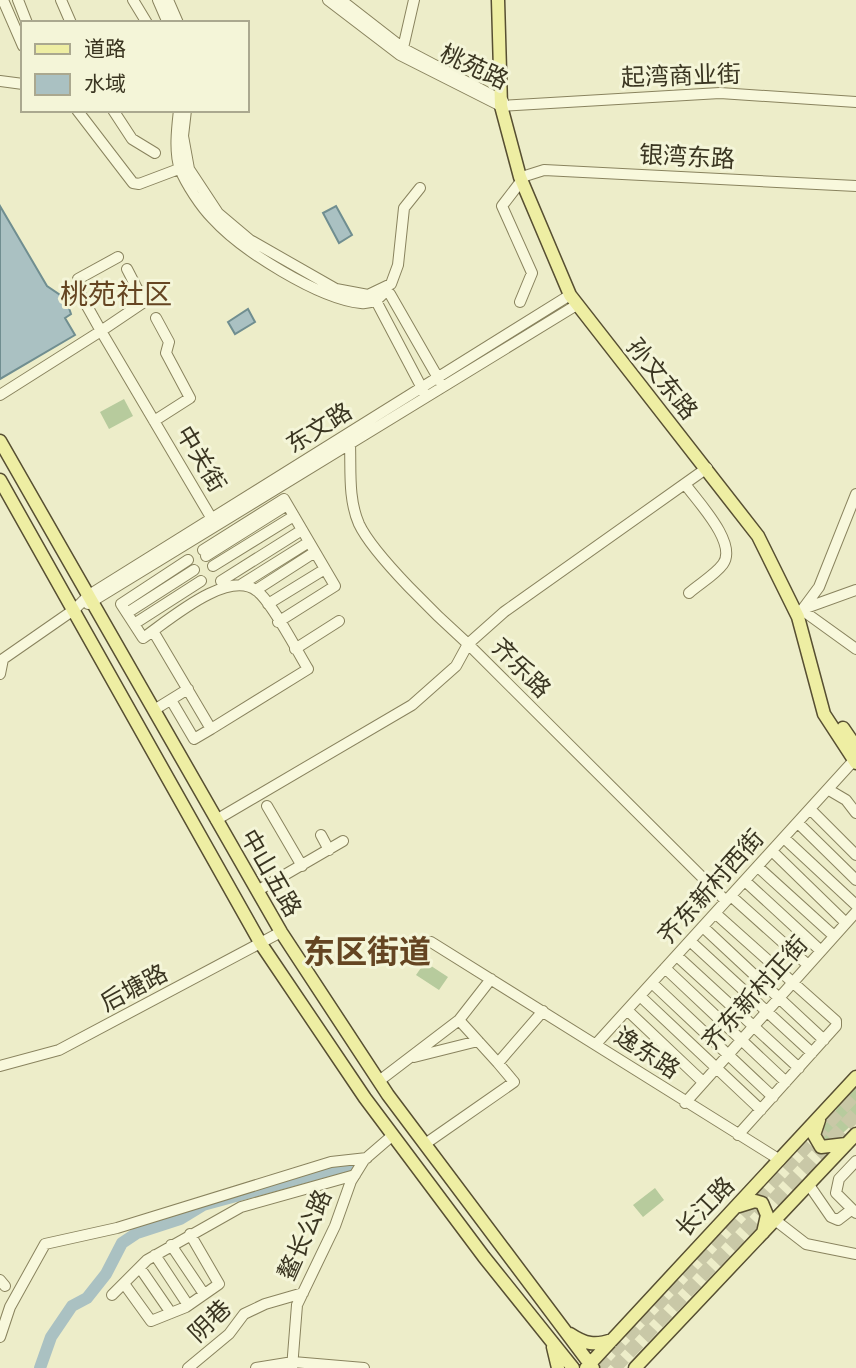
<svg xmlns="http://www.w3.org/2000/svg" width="856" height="1368" font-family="'IBM Plex Serif','Noto Sans SC',serif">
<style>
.green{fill:#b7cb9d}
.water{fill:#aac1c2;stroke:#708e90;stroke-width:2}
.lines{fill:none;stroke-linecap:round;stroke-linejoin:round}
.river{stroke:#aac1c2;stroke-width:12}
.highway-tunnel{stroke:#c9c8a7;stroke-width:14;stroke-dasharray:14 7;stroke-linecap:butt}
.minor-casing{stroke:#89835e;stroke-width:12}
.major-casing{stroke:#574f32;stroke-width:15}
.minor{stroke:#f8f8dc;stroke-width:10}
.major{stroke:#eeeea3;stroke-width:12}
.labels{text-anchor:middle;stroke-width:6;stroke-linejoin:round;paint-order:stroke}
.street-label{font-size:24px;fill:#3a3521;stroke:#f4f5d8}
.quarter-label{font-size:28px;fill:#654522;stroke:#f4f5d8}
.district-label{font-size:32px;font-weight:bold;fill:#654522;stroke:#f4f5d8}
</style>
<rect width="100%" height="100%" fill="#ededc9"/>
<path class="green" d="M124,399L133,416L109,429L100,412Z
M425,962L448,977L439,990L416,975Z
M856,1084V1121L833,1142H824L819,1132Z
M655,1188L664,1200L643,1217L633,1205Z"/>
<path class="water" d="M0,206L47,286L66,299L71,314L65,318L75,335L0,379Z
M336,206L352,235L339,243L323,213Z
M248,309L255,322L235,334L228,322Z"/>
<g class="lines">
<path class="river" d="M40,1368L51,1337L72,1306L87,1298L106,1274L122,1243L137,1233L180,1219L203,1205L327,1171L354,1167"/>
<path class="highway-tunnel" d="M598,1368L856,1093
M614,1368L856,1114"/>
<defs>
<path id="minor" d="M3,0L23,46
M18,0L27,23
M61,0L71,23
M133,0L147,23
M158,0L168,23
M168,0L178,23
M328,0L400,55L501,106L720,93L856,102
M341,0L404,49L503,101
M403,48L414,0
M0,81L23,84
M77,110L133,183L139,184L184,167
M113,110L132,139L155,153
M179,110C177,128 174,152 180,169C186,184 201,207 213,219C241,250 319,299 361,303C371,304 378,300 384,293
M186,110L183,136L189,169L218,213L250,240L336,289L368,295L391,284L398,265L404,208L420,188
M127,269L144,302L101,331L212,519
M383,291L390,294L441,383
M374,297L424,392
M520,302L532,273L502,206L525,176L544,170L856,186
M0,395L101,331L78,290V279L118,257
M154,421L190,398L166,353L169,342L156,318
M707,468L504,612L468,644L726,901
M685,484C697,501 738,543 723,564C715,575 699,584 689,593
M856,494L819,587L802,610L856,649
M203,550L284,499L335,586L278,622
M206,556L287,505
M213,566L294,516
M221,581L302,530
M242,584L309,542
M256,590L315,552
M88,604L575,306
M268,604L325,569
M803,609L856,590
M127,613L194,570
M134,624L201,581
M153,631L211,729L308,669C297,651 272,602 257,591C228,568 168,621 143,638L121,604L188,560
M295,649L339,621
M0,674L3,659L75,609L89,595L570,295
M171,700L194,739L211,729
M154,710L188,689
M829,790L846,800L856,813
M267,806L302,866
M810,809L856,855
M216,820L412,705L456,666L468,644C440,619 374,556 359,524C348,499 351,470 350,444
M798,823L856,880
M321,835L329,850
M784,838L856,905
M772,851L846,923
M758,867L834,936
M745,881L821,951
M257,891L343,841
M731,896L808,965
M715,913L836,1021V1026L738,1135
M703,927L824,1040
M690,941L812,1053
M431,942L780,1160
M677,956L799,1068
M665,968L786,1082
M652,983L773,1097
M640,996L761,1110
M627,1010L703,1082
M459,1020L498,1063L543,1011
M596,1044L856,758
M414,1057L478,1041
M0,1066L59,1050L281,932
M379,1081L459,1020L491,979
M685,1103L856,912
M425,1144L514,1082L498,1063
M856,1161L839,1179L836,1193L856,1213
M809,1185L831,1217L838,1220L851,1210
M775,1220L806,1244L856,1254
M171,1245L204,1294
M155,1255L188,1305
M140,1268L171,1313
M0,1280L5,1286
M125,1285L151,1321L186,1307L219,1284L190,1234
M112,1295L147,1260L241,1207L355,1175
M0,1337L10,1307L45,1244L117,1228L331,1162L367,1158
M188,1368L229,1334L244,1314L265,1304L303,1293
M256,1368L293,1362L364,1368
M292,1368L297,1305L335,1226L351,1181L364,1160L393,1135"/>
<path id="major" d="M498,0L501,106L520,177L570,295L758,536L798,617L824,714L856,763
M0,441L281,932L388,1095L593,1368
M0,480L261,944L365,1098L484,1257L573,1368
M843,728L856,747
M819,1120L814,1135L821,1147L846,1144
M739,1206L755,1201L762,1203L767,1215L763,1233
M570,1334C585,1344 595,1346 612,1340
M553,1347L558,1368
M586,1368L856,1077
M635,1368L856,1134"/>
</defs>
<use href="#minor" class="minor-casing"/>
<use href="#major" class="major-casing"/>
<use href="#minor" class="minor"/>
<use href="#major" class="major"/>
</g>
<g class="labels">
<g class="street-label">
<text transform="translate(474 67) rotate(25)" y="8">桃苑路</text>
<text transform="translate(681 76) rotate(-2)" y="8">起湾商业街</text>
<text transform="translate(687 157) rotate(3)" y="8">银湾东路</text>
<text transform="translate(662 379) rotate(51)" y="8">孙文东路</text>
<text transform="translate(319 428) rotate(-32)" y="8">东文路</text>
<text transform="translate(201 459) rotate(59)" y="8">中关街</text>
<text transform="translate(521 668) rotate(45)" y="8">齐乐路</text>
<text transform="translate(271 873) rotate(60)" y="8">中山五路</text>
<text transform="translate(711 887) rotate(-48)" y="8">齐东新村西街</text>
<text transform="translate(134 988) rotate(-28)" y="8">后塘路</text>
<text transform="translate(755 993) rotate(-48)" y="8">齐东新村正街</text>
<text transform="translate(647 1053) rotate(33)" y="8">逸东路</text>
<text transform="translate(705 1207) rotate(-46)" y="8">长江路</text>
<text transform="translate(305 1235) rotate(-66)" y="8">鳌长公路</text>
<text transform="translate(210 1321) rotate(-44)" y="8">阴巷</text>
</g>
<g class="quarter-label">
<text x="116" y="304">桃苑社区</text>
</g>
<g class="district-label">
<text x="367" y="963">东区街道</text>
</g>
</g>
<rect x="21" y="21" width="228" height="91" fill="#f4f5d8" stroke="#aaa88f" stroke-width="2"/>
<rect x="35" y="44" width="35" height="10" fill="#eeeea3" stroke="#aaa88f" stroke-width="2"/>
<text x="84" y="56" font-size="21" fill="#3a3521">道路</text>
<rect x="35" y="74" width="35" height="21" fill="#aac1c2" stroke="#aaa88f" stroke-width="2"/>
<text x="84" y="91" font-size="21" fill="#3a3521">水域</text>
</svg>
